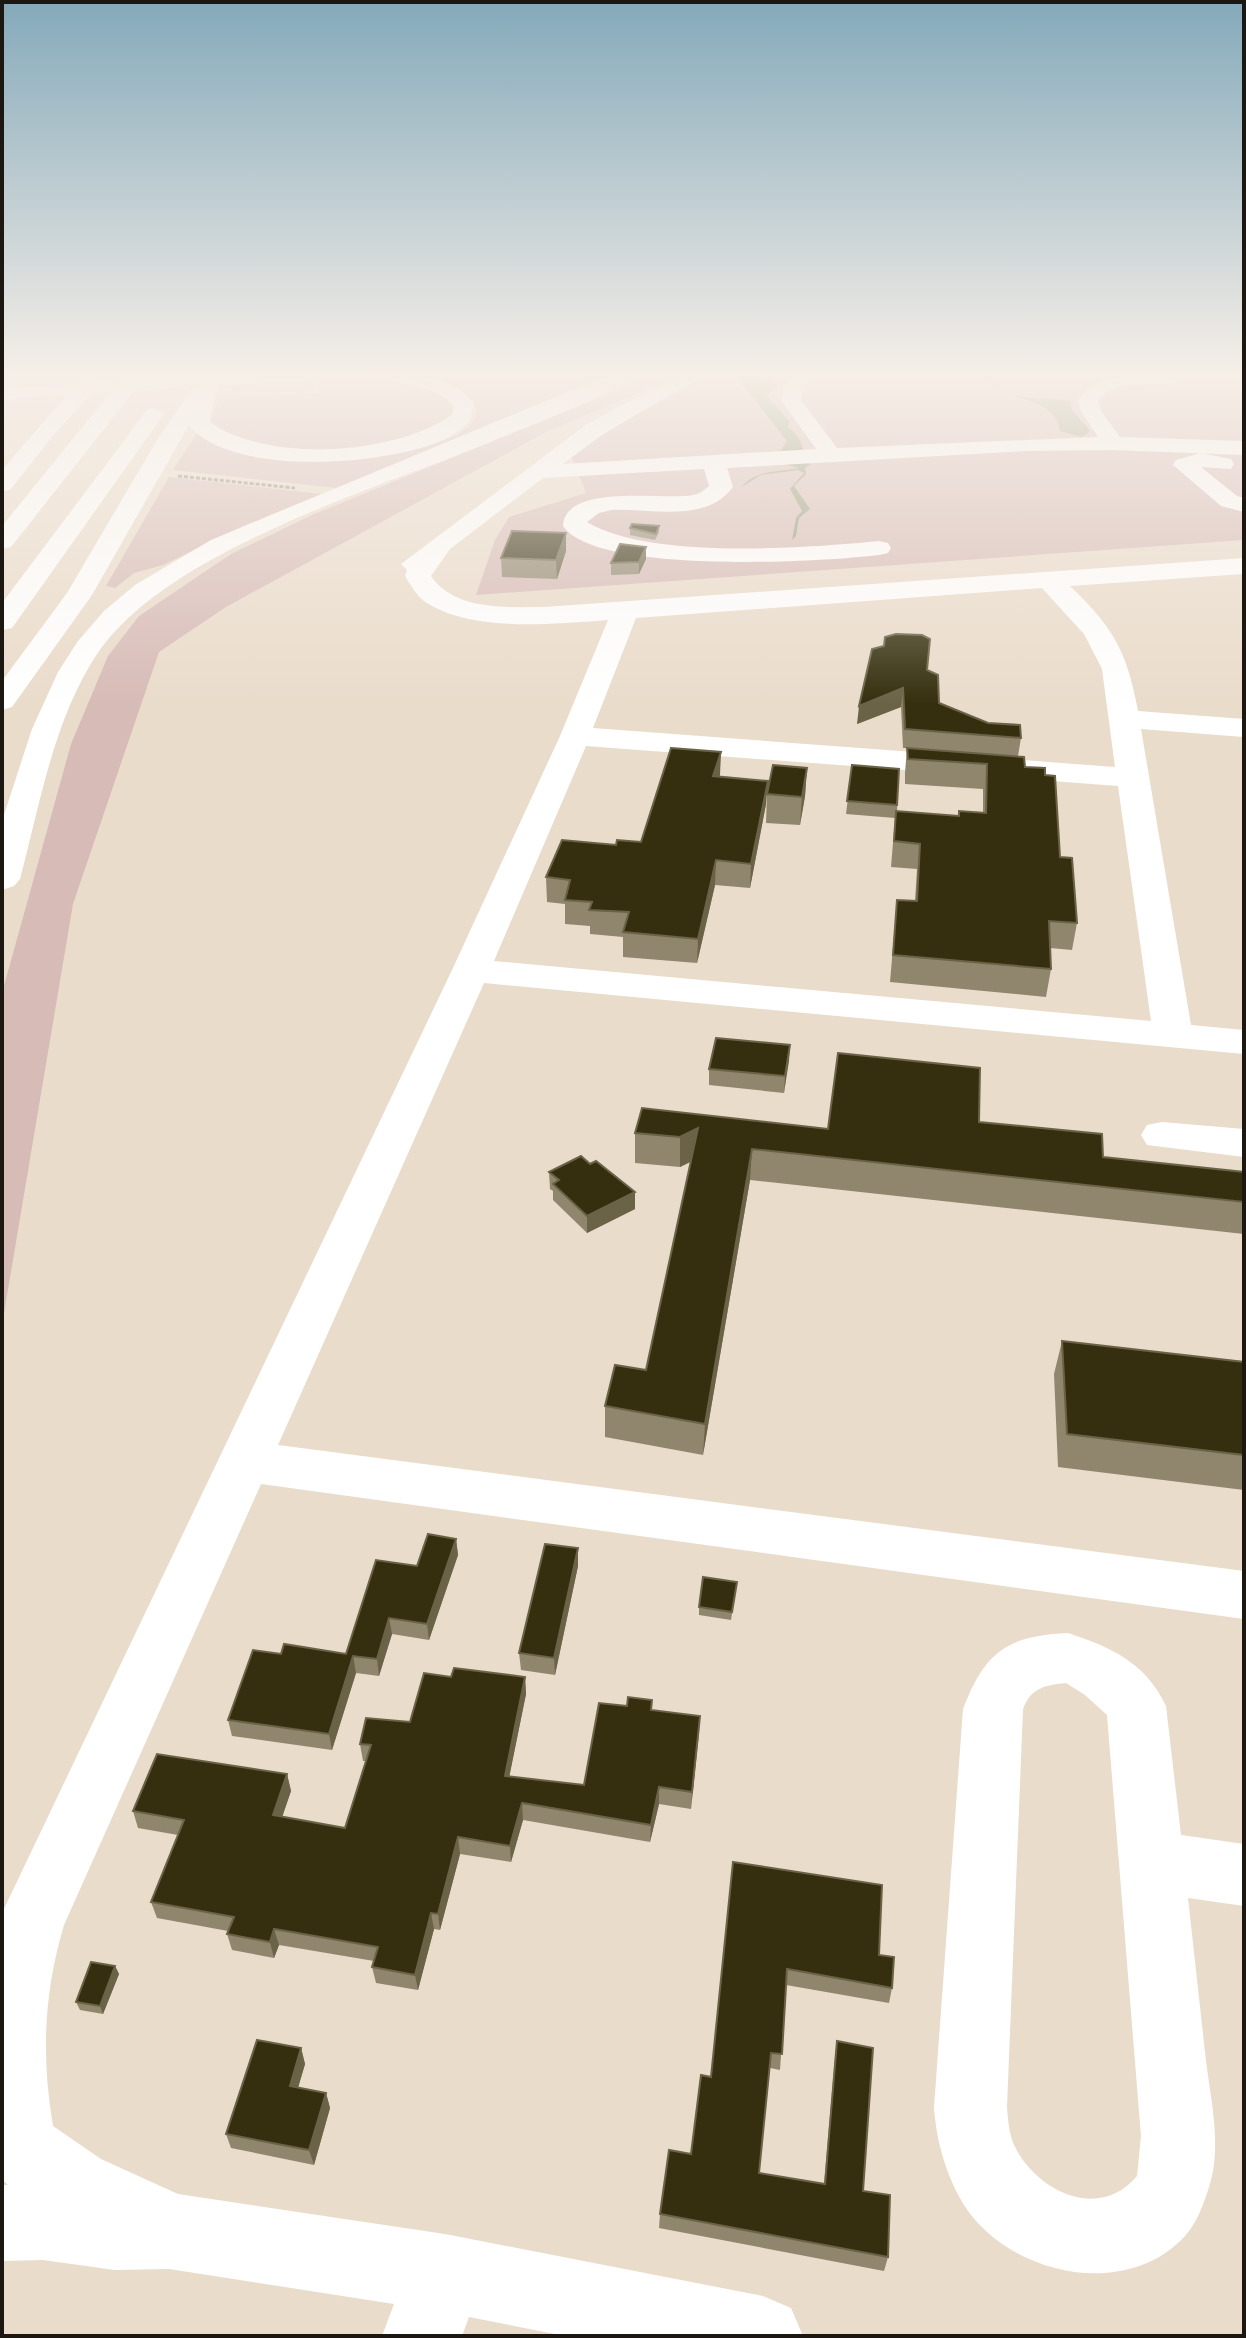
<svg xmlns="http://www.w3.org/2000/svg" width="1246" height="2338" font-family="'Fira Sans Condensed',sans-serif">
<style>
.green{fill:#d7bbb7}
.water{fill:#8e9876}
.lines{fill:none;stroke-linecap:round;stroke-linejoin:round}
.path{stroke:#91877b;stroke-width:3;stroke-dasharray:4 2;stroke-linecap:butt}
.minor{fill:#fff;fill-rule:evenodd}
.highway{fill:#fff;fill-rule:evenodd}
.wall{fill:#90866d}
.shaded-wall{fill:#6b6347}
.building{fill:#352f0f;stroke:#6b6347;stroke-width:2}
</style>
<rect width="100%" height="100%" fill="#eadccb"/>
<path class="green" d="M417,376H608L337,488L173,470L197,433C214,446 238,453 260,455C281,458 306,453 328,452C359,450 475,454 477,409C466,387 439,381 417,376Z
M653,376H678L548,431L226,607L159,652L73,904L2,1325V993L71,744L108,656L139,616L231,554L312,515Z
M709,376H1244V540L476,595L495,540L509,517L586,493L572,458L564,457L677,391Z
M331,378C360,377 444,376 453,410C446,427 429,430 413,435C365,449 250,465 212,422V414L221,397L314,394L321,390L314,379Z
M309,379L314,391L310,392H230L233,386Z
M169,477L321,494L241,527L163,565L134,573L115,588L106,586Z"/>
<path class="water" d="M736,376L755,377L777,384L776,389L766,395L789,421L788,427C800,436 803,446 806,461L811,464L805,468L806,474L794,486L810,509L799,518L796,536L792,540L796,518L802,511L790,489L804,473L798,470L761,475L741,487C759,469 774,473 799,468L788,465L780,452L787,441Z
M986,376C989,379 994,386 999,389C1020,402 1048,397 1071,401L1072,410L1090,431L1082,437L1060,431C1054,392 1000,405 986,376Z"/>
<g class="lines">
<path class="path" d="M178,476L295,488"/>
<path class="minor" d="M677,376H703L603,434L563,464L816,449L781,400L784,386L793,376H815L804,388L801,400L837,448L1098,437L1081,411L1078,400C1102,366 1148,376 1185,376C1165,395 1123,372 1098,400L1101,411L1120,437L1244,441V455L1113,450L1025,451L727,468L733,487C706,524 650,508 611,510L599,513L587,522C649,560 807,548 879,541L888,543L891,548L888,553L879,555C822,562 596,575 563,526C565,482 667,501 693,495C700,494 704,490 709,486L704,469L543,478L450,549L431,576C455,611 506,607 544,607L1244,558V574L1070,586C1114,628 1127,652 1138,711L1244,719V737L1141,729L1191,1025L1244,1030V1054L484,983L278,1445L1244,1571V1619L261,1484L64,1925C44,1992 41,2056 53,2126L101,2159L178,2194L445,2234L763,2296L791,2308L803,2336H565L469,2317L462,2336H382L394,2304L169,2269L115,2270L43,2260L2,2261V2185H8L2,2179V1913L452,970L560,736L608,620C553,624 471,633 424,601C416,595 410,584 405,576L407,570L401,564L587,424ZM1042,588L1084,634L1102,669L1115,767L593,728L636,618ZM586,746L1118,786L1151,1021L494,961Z
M1201,453L1231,459L1234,464L1231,469L1201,467L1237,496L1244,498V512L1221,506L1173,465L1176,460Z
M1162,1122L1244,1129V1157L1147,1145L1141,1135L1147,1125Z
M1068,1633C1111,1647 1146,1663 1166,1706L1181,1835L1244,1844V1906L1188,1898C1194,1952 1200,2007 1206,2061C1211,2101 1222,2147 1209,2187C1204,2203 1197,2223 1185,2236C1128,2298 1020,2277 971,2215C949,2186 936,2143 934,2107L963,1709C985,1652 1006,1636 1068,1633ZM1066,1683L1085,1695L1107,1715L1141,2136L1137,2176C1099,2222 1036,2191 1014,2145C1009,2134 1008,2119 1007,2107L1023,1709C1031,1688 1045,1685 1066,1683Z"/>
<path class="highway" d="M85,376H104L103,381L122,380L124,376H315L305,382L218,385L209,422C270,463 392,456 452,415L454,405C434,386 410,386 385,380L382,376C417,376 452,373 474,404L469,422C463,427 456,433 449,437C395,466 230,478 189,425L92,595L12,707L2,710V681L67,593L157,440L194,386L134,391L11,547L2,549V526L111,392L91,394L51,438L10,490L2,492V470L67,395L2,400V388L80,383Z
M606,376H633C617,394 517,430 490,442C376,489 170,550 99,651C54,717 40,804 20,879L14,886L2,890V821L32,729L58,672L78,641L104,611L135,585L211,540Z
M154,408L164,414L12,628L2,630V603L147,410Z"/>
</g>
<path class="wall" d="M659,526V532L655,540L630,535V528Z
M566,533V551L557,579L502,577L501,558Z
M646,559L639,574L611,575V563Z
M884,646L927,670L939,703L1021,738L1018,756L1025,767L1045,775L1060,857L1077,923L1072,950L1050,948L1051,969L1046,997L890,982L897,900L915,901L917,869L891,867L895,818L846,814L852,765L899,769L897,811L958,816L983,813V789L905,784V773L907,748H903L901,707L857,724Z
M721,752L719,777L766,804L750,888L715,885L697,963L623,957V937L590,934V926L565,924V904L547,902L546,877L616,845L641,842Z
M807,768L805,796L800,825L766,823L767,794Z
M790,1045L784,1093L709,1085V1069Z
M979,1122L1103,1157L1244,1172V1234L750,1180L703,1455L605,1437V1406L646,1370L691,1162L680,1167L635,1163V1133L828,1129Z
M590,1164L635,1192V1209L587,1233L553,1200V1191L550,1189L549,1172Z
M1062,1341L1244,1362V1490L1058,1467L1054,1374Z
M456,1539L458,1555L429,1640L392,1634L379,1676L356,1673L332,1750L232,1736L228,1720L281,1654H346L417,1566Z
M578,1566L555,1675L521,1670L519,1653Z
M737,1582L731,1620L699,1615V1607Z
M451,1677H525L526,1694L509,1777L584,1785L627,1706L652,1700V1711L700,1716L691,1809L659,1804L650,1842L523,1820L511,1862L460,1854L440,1930L434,1929L418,1990L376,1983L372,1967L374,1961L279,1945L274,1958L232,1950L227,1934L228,1931L157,1918L151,1902L178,1835L138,1828L133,1811L287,1774L291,1791L282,1817L345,1828L366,1761H363L360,1744L410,1722Z
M733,1862L879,1955L892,1988L889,2003L786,1985L780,2070L770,2068L759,2173L824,2184L835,2057L837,2041L863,2191L888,2257L884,2271L659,2228L660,2214L691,2154L711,2077Z
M115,1966L119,1974L103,2014L80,2010L76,2002Z
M301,2048L305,2064L298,2088L326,2093L330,2108L314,2165L231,2148L226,2134Z"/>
<path class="shaded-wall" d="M566,533V551L557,579L556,560Z
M646,547V559L639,574V562Z
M903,688L901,707L857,724L859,706Z
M721,752L720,775L713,800V776Z
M807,768L805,796L800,825L802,797Z
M768,781L766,804L750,888L751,864Z
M716,860L715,885L697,963L698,939Z
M790,1045L789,1061L784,1093L785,1076Z
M698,1128L697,1158L680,1167V1137Z
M752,1149L750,1180L703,1455L705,1424Z
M635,1192V1209L587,1233V1216Z
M456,1539L458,1555L429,1640L427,1624Z
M578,1548V1566L555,1675L554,1658Z
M389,1618L392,1634L379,1676L377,1659Z
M353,1656L356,1673L332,1750L329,1734Z
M525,1677L526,1694L506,1793L505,1776Z
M700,1716L699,1733L691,1809L692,1792Z
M287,1774L291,1791L277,1832L273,1815Z
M659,1787V1804L650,1842L651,1825Z
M522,1803L523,1820L511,1862L510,1846Z
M458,1837L460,1854L440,1930L438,1914Z
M431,1913L434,1929L418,1990L415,1975Z
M274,1929L279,1945L274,1958L270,1942Z
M115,1966L119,1974L103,2014L100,2006Z
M301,2048L305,2064L294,2101L290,2086Z
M326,2093L330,2108L314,2165L309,2150Z"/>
<path class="building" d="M632,524L659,526L656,534L630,528Z
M512,531L566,533L556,560L501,558Z
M620,544L646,547L639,562L611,563Z
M896,634L922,635L930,639L927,670L938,675L939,703L988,723L1020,725L1021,738L905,729L903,688L859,706L872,649L884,646L885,637Z
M671,748L721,752L713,776L768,781L751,864L716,860L698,939L623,932L629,912L589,910L592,902L565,900L570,880L546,877L562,840L616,845L617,840L641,842Z
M907,748L1024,757L1025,767L1045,768V775L1055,776L1060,857L1072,858L1077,923L1049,921L1051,969L893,955L897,900L917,901L920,844L894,841L896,811L959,816V811L986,813L987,764L908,759Z
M773,765L807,768L802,797L767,794Z
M852,765L899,769L897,805L847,801Z
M716,1038L790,1045L785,1076L709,1069Z
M838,1053L980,1068L979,1122L1102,1134L1103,1157L1244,1172V1202L752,1149L705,1424L605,1406L615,1365L646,1370L698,1128L680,1137L635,1133L642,1108L828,1129Z
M581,1156L590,1164L596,1161L635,1192L587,1216L553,1184L559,1180L549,1172Z
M1062,1341L1244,1362V1455L1067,1434Z
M428,1534L456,1539L427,1624L389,1618L377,1659L353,1656L329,1734L228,1720L253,1650L281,1654L284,1644L346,1654L376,1560L417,1566Z
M545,1544L578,1548L554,1658L519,1653Z
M703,1577L737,1582L732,1612L699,1607Z
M454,1668L525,1677L505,1776L584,1785L599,1703L627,1706L628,1697L652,1700L651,1710L700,1716L692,1792L659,1787L651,1825L522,1803L510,1846L458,1837L438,1914L431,1913L415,1975L372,1967L378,1947L274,1929L270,1942L227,1934L234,1917L151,1902L184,1820L133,1811L157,1754L287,1774L273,1815L345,1828L371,1745L360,1744L366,1718L410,1722L424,1673L451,1677Z
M733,1862L882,1885L879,1955L894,1957L892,1988L787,1969L782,2054L771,2053L759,2173L825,2184L837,2041L873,2048L863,2191L890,2195L888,2257L660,2214L669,2150L691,2154L701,2075L711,2077Z
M91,1962L115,1966L100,2006L76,2002Z
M257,2040L301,2048L290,2086L326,2093L309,2150L226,2134Z"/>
<linearGradient id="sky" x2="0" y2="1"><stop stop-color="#84a9ba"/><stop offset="0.53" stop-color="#f6efe8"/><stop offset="1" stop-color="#f6efe8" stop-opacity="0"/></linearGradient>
<rect width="1246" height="704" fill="url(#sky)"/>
<rect width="1246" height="2338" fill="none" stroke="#1c1811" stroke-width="8"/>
</svg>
